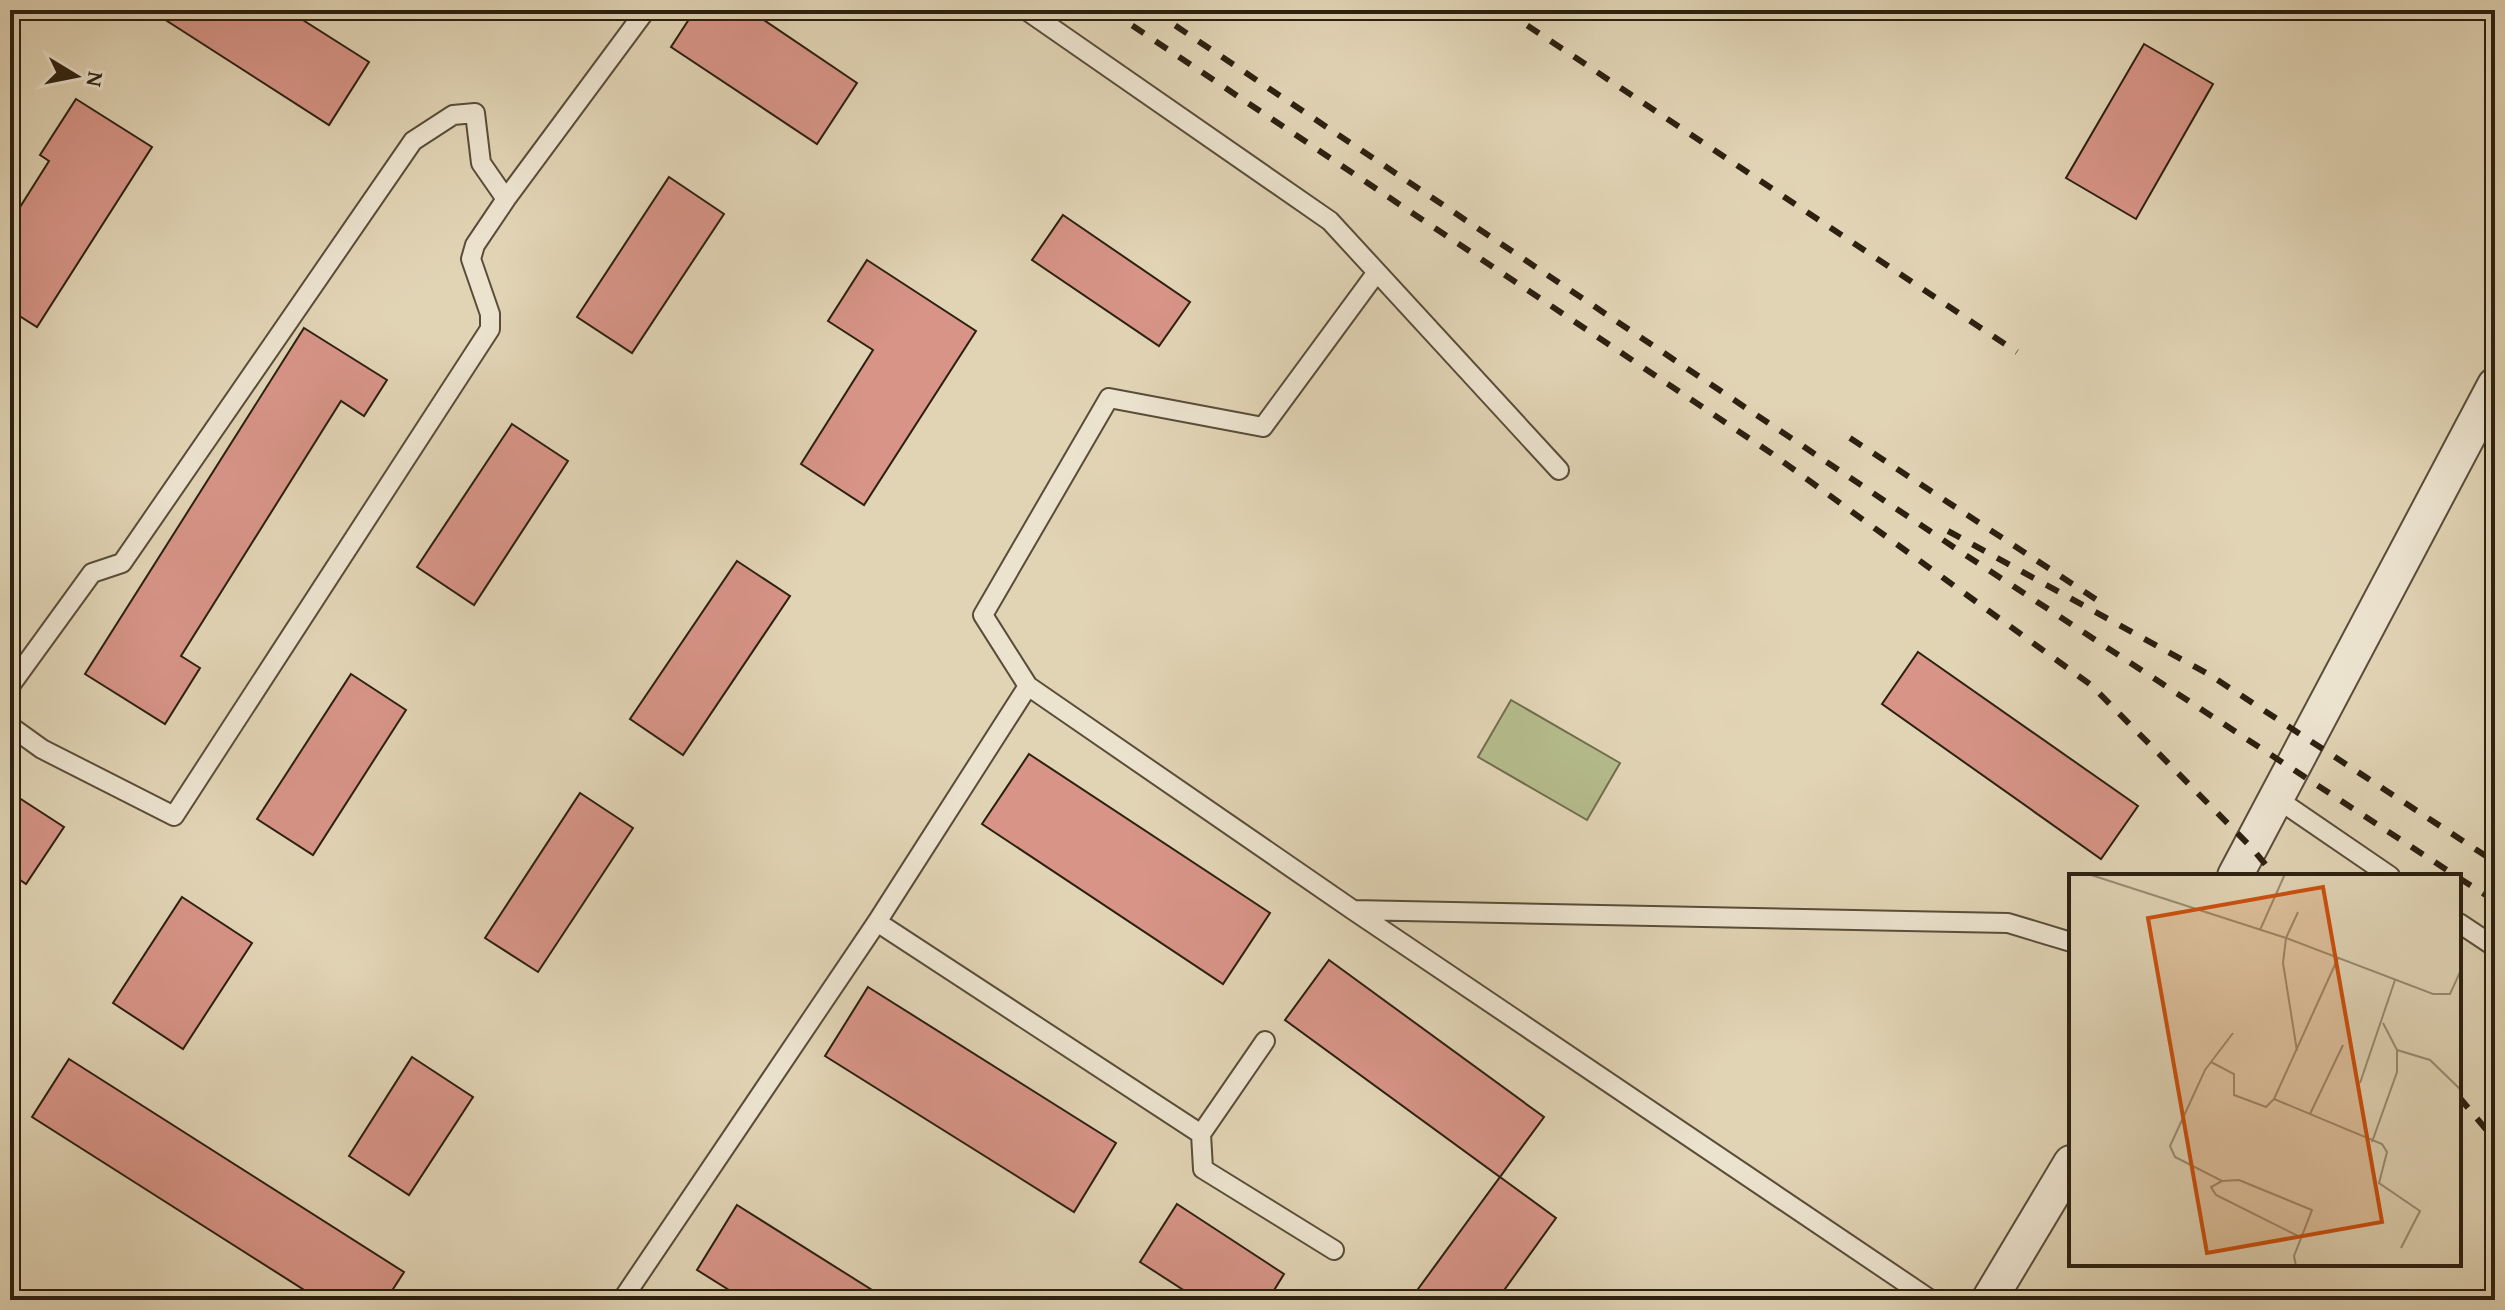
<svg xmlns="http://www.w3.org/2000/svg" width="2505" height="1310" font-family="'Gentium Book Plus',serif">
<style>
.green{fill:#b5bc8c;stroke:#706e4e;stroke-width:2}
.building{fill:#d79487;stroke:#2c2010;stroke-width:2}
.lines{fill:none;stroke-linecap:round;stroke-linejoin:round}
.service-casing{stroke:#594d39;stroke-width:22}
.minor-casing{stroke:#594d39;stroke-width:38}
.service{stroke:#ece3cf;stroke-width:18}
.minor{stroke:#ece3cf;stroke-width:34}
.rail{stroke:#2c2010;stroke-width:6;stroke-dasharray:14 14;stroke-linecap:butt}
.inset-road{fill:none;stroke:#998c73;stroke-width:2}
.view{fill:#cc500d;fill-opacity:0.15;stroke:#cc500d;stroke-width:4}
.inset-edge{fill:none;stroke:#2c2010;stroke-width:4}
</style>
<rect width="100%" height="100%" fill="#e1d4b5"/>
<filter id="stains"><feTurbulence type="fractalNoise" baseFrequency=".0025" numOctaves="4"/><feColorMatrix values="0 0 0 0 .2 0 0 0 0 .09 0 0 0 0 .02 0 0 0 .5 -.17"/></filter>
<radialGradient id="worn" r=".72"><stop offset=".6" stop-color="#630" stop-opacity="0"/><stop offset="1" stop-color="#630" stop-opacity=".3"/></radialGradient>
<path class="green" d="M1511,700L1620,763L1587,820L1478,757Z"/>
<path class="building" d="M150,10H287L369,62L329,125Z
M695,10H749L857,83L817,144L671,47Z
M2144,44L2213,84L2136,219L2066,178Z
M76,99L152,147L37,327L10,310V200L20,207L49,161L40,155Z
M669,177L724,214L632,353L577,317Z
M1063,215L1190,302L1159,346L1032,260Z
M867,260L976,331L864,505L801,464L873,350L828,321Z
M304,328L387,380L364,416L341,401L181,656L200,668L165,724L85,674Z
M512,424L568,461L474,605L417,567Z
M737,561L790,596L683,755L630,719Z
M1918,652L2138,806L2101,859L1882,704Z
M351,674L406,710L313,855L257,819Z
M1029,754L1270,913L1223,984L982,824Z
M10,792L64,827L26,884L10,873Z
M580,793L633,828L538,972L485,938Z
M182,897L252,943L183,1049L113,1003Z
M1329,960L1544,1117L1500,1177L1285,1020Z
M868,987L1116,1143L1074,1212L825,1056Z
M412,1057L473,1097L409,1195L349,1156Z
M69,1059L404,1272L386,1300H320L32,1117Z
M1500,1177L1556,1218L1497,1300H1410Z
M1177,1204L1284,1274L1268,1300H1199L1140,1262Z
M737,1205L888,1300H745L697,1270Z"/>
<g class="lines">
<defs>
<path id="service" d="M1026,10L1330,221L1559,470
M10,686L92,573L122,563L413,141L453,115L475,113L481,163L506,199
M1028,686L983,615L1109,398L1263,427L1377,272
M10,726L42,749L174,816L490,329V314L471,259L475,245L506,199L646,10
M2276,798L2390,876
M1353,910L2008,923L2071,942
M877,922L1201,1134L1203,1169L1334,1250
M2459,923L2495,947
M1201,1134L1265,1041
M622,1300L877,922L1028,686L1353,910L1931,1300"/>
<path id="minor" d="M2235,876L2495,385
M1989,1300L2071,1163"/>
</defs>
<use href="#service" class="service-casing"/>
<use href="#minor" class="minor-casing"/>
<use href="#service" class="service"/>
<use href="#minor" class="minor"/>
<path class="rail" d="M1109,10L1771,453L2091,685L2251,847L2275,876
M1152,10L1964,554L2456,876
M1504,10L2017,352
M1850,438L2103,604
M1948,531L2210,675L2495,862
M2459,878L2495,901
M2459,1097L2495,1140"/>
</g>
<g transform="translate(2069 874)">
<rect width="392" height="392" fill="#e1d4b5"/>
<path class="inset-road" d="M19,0L217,64L364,120H381L392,96M191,56L216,0M269,84L205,225L313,270L318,278L310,309L351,337L332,374M164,159L136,196L101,272L106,283L153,307L170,306L243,336L225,382L227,392M328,176L361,186L392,216M228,177L214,89L217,64L229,38M142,188L165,200V221L197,233L205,225M291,209L326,106M241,240L274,171M303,268L328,198V176L314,149M153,307L142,313L147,321L233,364"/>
<path class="view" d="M254,13L313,348L138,379L79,44Z"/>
<rect width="392" height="392" class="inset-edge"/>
</g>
<rect width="2505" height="1310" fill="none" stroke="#e1d4b5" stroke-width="40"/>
<rect x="12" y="12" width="2481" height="1286" fill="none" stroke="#2c2010" stroke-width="4"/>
<rect x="20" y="20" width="2465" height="1270" fill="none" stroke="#2c2010" stroke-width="2"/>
<g transform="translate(76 76) rotate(100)" stroke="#ece3cf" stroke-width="6" paint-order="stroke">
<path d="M0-6L14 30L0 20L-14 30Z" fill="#2c2010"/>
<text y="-12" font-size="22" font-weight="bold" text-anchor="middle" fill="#2c2010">N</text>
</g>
<rect width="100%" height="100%" filter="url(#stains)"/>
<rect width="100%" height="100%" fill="url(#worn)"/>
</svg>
